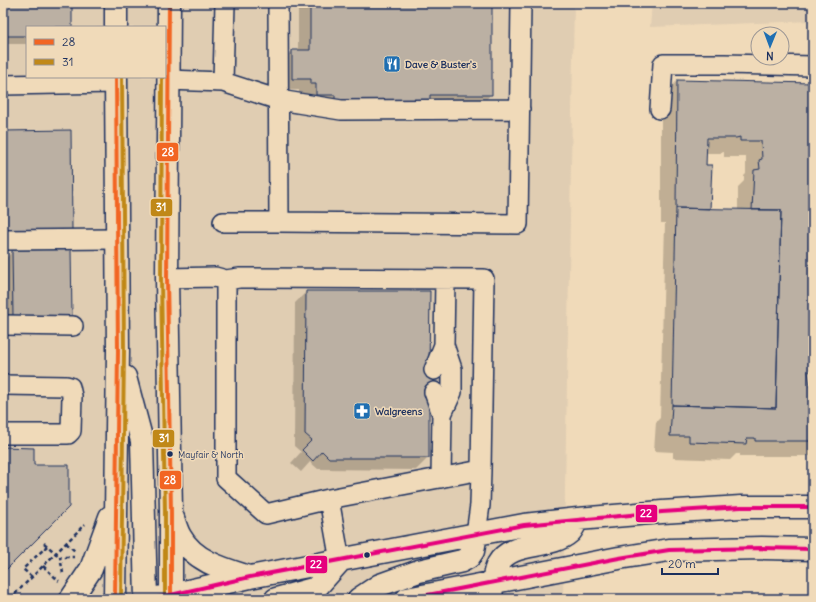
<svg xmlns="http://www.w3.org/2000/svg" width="816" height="602" font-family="Delius,sans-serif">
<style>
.built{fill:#e0cdb2;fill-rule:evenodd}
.shadow{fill:#0003;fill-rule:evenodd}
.building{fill:#bbb0a3;stroke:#1b2f5e}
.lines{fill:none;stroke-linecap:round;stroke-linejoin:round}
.minor-casing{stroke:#1b2f5e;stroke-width:22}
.major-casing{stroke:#1b2f5e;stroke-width:25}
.path{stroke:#1b2f5e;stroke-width:2.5;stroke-dasharray:4 3;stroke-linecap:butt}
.minor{stroke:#f0dab9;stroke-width:19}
.major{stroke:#f0dab9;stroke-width:22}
.bus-1-casing{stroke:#f0dab9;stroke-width:7}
.bus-2-casing{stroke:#f0dab9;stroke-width:7}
.bus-3-casing{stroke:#f0dab9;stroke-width:7}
.bus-1{stroke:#f26522;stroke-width:4}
.bus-2{stroke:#c08818;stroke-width:4}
.bus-3{stroke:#e5007d;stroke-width:4}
.bus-dot{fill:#1b2f5e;stroke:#f0dab9;stroke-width:1.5}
.labels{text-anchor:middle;stroke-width:3;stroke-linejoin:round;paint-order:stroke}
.bus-label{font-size:9px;fill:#1b2f5e;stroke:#f0dab9;text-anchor:start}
.poi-label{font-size:10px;font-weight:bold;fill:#1b2f5e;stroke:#f0dab9;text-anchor:start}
.line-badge{stroke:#f0dab9;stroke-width:1.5}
.badge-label{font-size:11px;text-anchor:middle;font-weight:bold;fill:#fff}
</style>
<rect width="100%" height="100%" fill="#f0dab9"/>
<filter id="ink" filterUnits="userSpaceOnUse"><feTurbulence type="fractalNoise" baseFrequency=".025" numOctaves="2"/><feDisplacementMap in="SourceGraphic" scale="8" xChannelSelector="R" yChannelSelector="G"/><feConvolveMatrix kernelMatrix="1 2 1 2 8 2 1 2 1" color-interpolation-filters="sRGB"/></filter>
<g filter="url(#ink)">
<path class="built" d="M3,3H574L563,599H3ZM27,27H165V77H27Z
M652,3H813V21L650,27Z"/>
<path class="shadow" d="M3,3H71L70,27H27V44H3Z
M298,3H491V94L480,106L417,112L299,96V90H281V62L292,51H298Z
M677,81L813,84V219L808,223V249H813V370L807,375L809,388L813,389V456H740V454H736L730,460L673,458V452L654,451L656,422L660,418L665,223H661V97ZM724,152V157H746V174L744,176V181L738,187V210H709L706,153H720Z
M13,251L71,315L62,324L4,325V260Z
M306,292L428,403V458L416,470L318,469L310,462L301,472L291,463L301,452L294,446L295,303Z"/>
<path class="building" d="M3,3H72V27H27V36H3Z
M310,3H492V95H430V100H335V95H316V84H311V79H292V50H310Z
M677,80L813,83V140H811L810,155L813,156V218H810L809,248H813V300H811L810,316H813V371H808L810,387L813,388V441H755V438H747L746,444L689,442V436H670L672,405L776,408L781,210H752L754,170L760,169L759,160L762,159L761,141H740V137L736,138H707L706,165H712L710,209L676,208Z
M71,130L72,230L3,231V131Z
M676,208L781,210L776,408L672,405Z
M71,249L72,316H13L12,250Z
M306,291H430L429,370H449V392H429V458H329L322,451L313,461L302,450L312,440L305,434Z
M3,447L34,448V465H69V507L6,570H3Z"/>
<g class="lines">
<defs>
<path id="minor" d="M278,3L279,222L518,224L521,3
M168,80L223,82L279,100L341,110L520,109
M223,82L225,3
M3,85L116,83
M660,109L663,64H724L813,66
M223,222H279
M3,240L117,239
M167,278L215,277L226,280V478L266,514L329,499
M226,280L239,278L484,279L481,470
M3,325L73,326
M434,370L444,345
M3,385L66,386L70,387L72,396L71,431L68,434H3
M434,392L442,414
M441,478L442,414L452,392V369L444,345L445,279
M340,561L329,499L481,470L480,505L476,534
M493,582V599"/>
<path id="major" d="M116,3V27
M169,3L167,278L171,512V599
M125,377L142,441L146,599
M173,518C175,524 177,531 180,536C194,561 223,569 249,577
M493,582C494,576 495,569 498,564C511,540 550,550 570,532C573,529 575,523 578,519
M71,599L91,569L110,517
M115,599L118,351L116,77
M153,599L250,577L524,525L578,519L662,512L741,507H813
M276,599L316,588L340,561
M359,599L380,585L419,571L462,561L469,557L473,551L476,534
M407,599L619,558L669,550L762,548L813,549"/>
</defs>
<use href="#minor" class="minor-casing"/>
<use href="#major" class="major-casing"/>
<path class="path" d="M44,543L60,557
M66,543L76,552
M43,566L59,581
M63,573L60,557H74
M32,577L23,569L47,546
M10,599L85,524"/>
<use href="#minor" class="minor"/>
<use href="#major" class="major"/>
<defs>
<path id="bus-1" d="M169,3L167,278L171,512V599
M115,599L118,351L116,77"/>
<path id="bus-2" d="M162,77L161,278L165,512V599
M121,599L124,351L122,77"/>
<path id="bus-3" d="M153,599L250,577L524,525L662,512L741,507H813
M407,599L619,558L669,550L762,548L813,549"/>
</defs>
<use href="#bus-1" class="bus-1-casing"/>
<use href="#bus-2" class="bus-2-casing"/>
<use href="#bus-3" class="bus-3-casing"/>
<use href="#bus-1" class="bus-1"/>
<use href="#bus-2" class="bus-2"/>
<use href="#bus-3" class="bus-3"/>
</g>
</g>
<defs>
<symbol id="restaurant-square" viewBox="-11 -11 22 22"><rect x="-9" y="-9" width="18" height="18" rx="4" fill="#1f6fb2" stroke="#f0dab9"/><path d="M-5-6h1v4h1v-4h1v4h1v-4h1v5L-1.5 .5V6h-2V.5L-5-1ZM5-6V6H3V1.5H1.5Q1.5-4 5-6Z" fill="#fff"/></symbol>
<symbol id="pharmacy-square" viewBox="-11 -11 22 22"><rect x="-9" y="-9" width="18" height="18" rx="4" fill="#1f6fb2" stroke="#f0dab9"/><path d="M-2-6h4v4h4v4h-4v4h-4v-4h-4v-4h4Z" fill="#fff"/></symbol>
</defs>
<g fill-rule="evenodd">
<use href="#restaurant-square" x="382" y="54" width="20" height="20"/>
<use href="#pharmacy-square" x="352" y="401" width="20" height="20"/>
</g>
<g class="bus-dot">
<circle cx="170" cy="454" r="3.5"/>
<circle cx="367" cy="555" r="3.5"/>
</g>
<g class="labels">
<g class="bus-label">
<text x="178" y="458">Mayfair &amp; North</text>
</g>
<g class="poi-label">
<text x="405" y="68">Dave &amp; Buster's</text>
<text x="375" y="415">Walgreens</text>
</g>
</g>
<g class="line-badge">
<rect x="156" y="142" width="23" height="20" rx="4" fill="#f26522"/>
<rect x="150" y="198" width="23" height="19" rx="4" fill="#c08818"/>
<rect x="152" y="429" width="23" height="19" rx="4" fill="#c08818"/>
<rect x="159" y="470" width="23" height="20" rx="4" fill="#f26522"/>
<rect x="635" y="504" width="23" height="19" rx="4" fill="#e5007d"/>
<rect x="305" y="555" width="23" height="19" rx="4" fill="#e5007d"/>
</g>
<g class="badge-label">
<text x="168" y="156">28</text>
<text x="161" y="211">31</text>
<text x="164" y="442">31</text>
<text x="170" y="484">28</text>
<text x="646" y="517">22</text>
<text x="316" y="568">22</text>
</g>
<rect width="816" height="602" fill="none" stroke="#f0dab9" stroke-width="16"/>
<rect x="8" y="8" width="800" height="586" fill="none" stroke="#1b2f5e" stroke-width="1.5" filter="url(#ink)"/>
<rect x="26" y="26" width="140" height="52" fill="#f0dab9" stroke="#9b9695"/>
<rect x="34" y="39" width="20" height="6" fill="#f26522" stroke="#9b9695"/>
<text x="62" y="46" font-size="12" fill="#1b2f5e">28</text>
<rect x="34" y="59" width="20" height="6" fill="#c08818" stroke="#9b9695"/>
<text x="62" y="66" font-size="12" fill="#1b2f5e">31</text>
<g transform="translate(770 46) rotate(181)"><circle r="19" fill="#f0dab9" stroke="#9b9695"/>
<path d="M0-3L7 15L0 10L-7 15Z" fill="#1f6fb2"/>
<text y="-6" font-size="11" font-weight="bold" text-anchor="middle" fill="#1b2f5e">N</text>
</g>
<path d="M662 568v6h56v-6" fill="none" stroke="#1b2f5e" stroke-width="2"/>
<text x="668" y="568" font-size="12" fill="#1b2f5e" stroke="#f0dab9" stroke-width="3" paint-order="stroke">20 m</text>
</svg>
